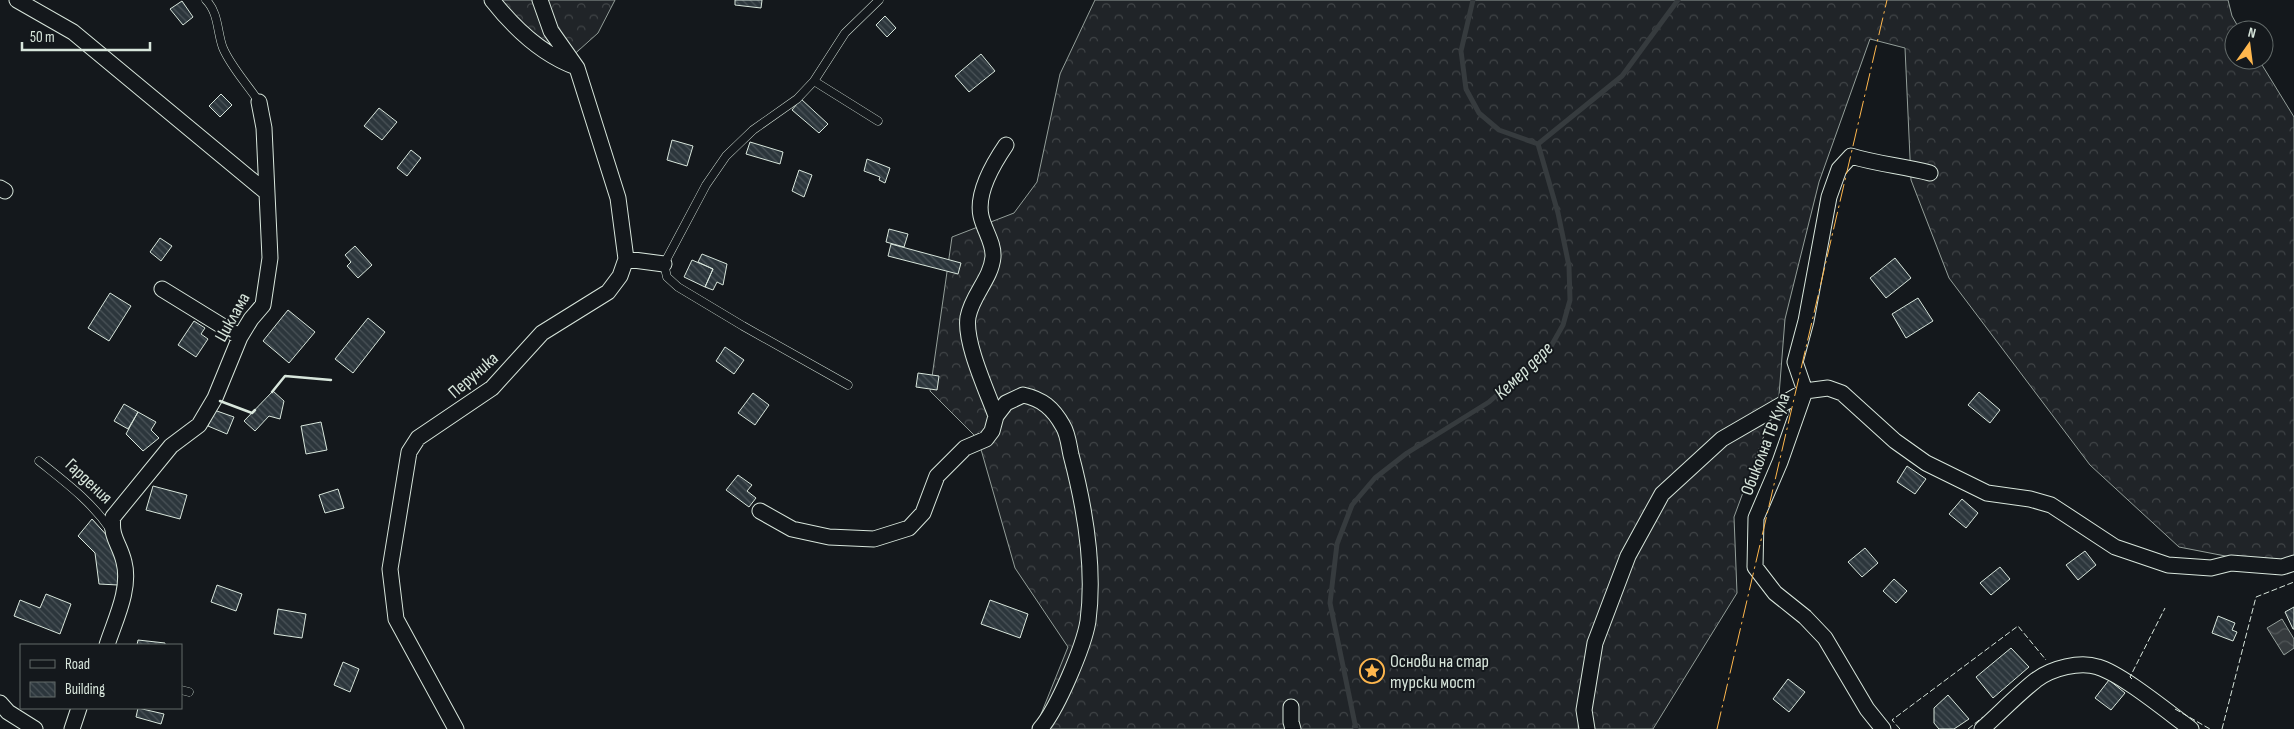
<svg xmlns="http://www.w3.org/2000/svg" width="2294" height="729" font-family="'Sofia Sans Condensed',sans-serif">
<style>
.forest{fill:url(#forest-crowns);stroke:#939e99}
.water{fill:url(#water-waves);stroke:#939e99}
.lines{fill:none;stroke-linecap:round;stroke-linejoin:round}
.stream{stroke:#363b3e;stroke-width:5}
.building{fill:url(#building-back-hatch);stroke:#d8e6dc}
.lane-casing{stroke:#d8e6dc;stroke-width:9}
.street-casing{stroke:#d8e6dc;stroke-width:17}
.lane{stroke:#14181c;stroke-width:8}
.street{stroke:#14181c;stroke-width:15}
.fence{stroke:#d8e6dc;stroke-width:1;stroke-dasharray:6 2.5;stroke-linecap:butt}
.wall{stroke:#d8e6dc;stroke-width:2.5}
.power{stroke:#ffb74d;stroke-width:1;stroke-dasharray:18 4 2.5 4;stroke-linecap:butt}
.labels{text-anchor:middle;stroke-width:4;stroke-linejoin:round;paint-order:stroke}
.street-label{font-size:18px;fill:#d8e6dc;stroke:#14181c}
.poi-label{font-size:18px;fill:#d8e6dc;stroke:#14181c;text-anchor:start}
.water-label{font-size:19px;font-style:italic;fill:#d8e6dc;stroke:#14181c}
</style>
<defs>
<pattern id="forest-crowns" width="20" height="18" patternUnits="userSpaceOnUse" patternTransform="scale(1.25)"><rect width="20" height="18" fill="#202428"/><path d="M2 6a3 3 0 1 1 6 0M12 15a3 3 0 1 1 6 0" fill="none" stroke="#404447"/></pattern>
<pattern id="water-waves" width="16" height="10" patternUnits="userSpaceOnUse" patternTransform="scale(1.25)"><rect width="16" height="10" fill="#363b3e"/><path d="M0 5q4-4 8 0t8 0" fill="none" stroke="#525759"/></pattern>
<pattern id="building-back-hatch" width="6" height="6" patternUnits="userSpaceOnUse" patternTransform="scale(1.25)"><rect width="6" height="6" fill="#2c363c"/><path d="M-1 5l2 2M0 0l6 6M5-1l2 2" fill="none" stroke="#4a5358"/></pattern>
</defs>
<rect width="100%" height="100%" fill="#14181c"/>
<path class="forest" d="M500,0H615L598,33L569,59L507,13Z
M1095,0H2228L2232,16L2240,30H2234V60H2259L2294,117V563L2282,567L2179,547L2090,465L1949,278L1911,180L1905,48L1870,39L1819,182L1785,319L1779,395L1734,517L1737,593L1653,729H1035L1068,647L1015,568L978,439L930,391L952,237L1014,213L1037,182L1060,74Z"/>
<path class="water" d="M2282,619L2294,639V648L2284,655L2267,628Z"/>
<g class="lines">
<path class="stream" d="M1473,0L1461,51L1466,89L1479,113L1499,130L1538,144
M1356,729L1330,603L1337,544L1352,505L1375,478L1407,453L1489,402L1550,348L1563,325L1570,300L1569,266L1558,213L1538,144L1622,76L1678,0"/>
</g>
<path class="building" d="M735,0H762L761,8L735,5Z
M182,1L193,17L183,25L170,9Z
M885,16L896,28L887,37L876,25Z
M981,54L995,71L969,92L955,76Z
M221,94L232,105L220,117L209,106Z
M801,99L828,124L819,133L792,110Z
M379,108L397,122L382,140L364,126Z
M672,140L693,146L687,166L667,160Z
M750,142L783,152L780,164L746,154Z
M411,150L421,158L407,176L397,168Z
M867,159L890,168L885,183L879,180L880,177L864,171Z
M799,170L812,175L804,197L792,191Z
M889,229L908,234L904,247L886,242Z
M160,238L172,246L161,261L150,252Z
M891,244L961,263L958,274L888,256Z
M355,246L372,265L358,278L347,266L351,262L345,255Z
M702,254L727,264L723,285L717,282L713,290L705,287L713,269L698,262Z
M1895,258L1911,278L1886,298L1870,278Z
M692,260L713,269L705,287L684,277Z
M110,293L131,306L109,341L88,328Z
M1918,298L1933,321L1906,338L1892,314Z
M288,310L315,332L289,363L263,341Z
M368,318L385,332L353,373L335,359Z
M194,321L205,328L201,334L208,339L196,357L178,345Z
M725,347L744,360L734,374L716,361Z
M918,373L939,376L937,390L916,387Z
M273,391L284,401L280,419L269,416L255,431L244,421Z
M1979,392L2000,410L1990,423L1968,405Z
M753,393L769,405L755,425L738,413Z
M124,404L138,412L128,429L114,421Z
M214,410L234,417L227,434L208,426Z
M138,412L156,422L151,430L159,438L143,451L126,434Z
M321,422L327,450L306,454L301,426Z
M1907,466L1926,479L1915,494L1897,482Z
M738,475L752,485L747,491L756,498L749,507L726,490Z
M153,486L187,495L180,519L146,510Z
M338,489L344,508L325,513L319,495Z
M1962,499L1978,513L1966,528L1949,514Z
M92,519L110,539L118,565V585L99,584L95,553L78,536Z
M1865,548L1878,563L1862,577L1848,562Z
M2085,551L2096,565L2078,580L2066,565Z
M2000,567L2010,579L1991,595L1980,583Z
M1894,579L1907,591L1896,603L1883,591Z
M217,585L242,594L236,611L211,602Z
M46,594L71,604L60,634L14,616L20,600L40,608Z
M990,600L1028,614L1020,638L981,624Z
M2294,607V629H2293L2285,612Z
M278,609L306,614L302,638L274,634Z
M2218,616L2235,623L2232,630L2237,632L2233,641L2212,633Z
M138,640L165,643V645H137Z
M2011,648L2029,667L1993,698L1976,677Z
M343,662L359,669L350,692L334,685Z
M1788,679L1805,692L1789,712L1773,699Z
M2109,680L2125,693L2111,710L2095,698Z
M1948,695L1969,719L1954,729H1939L1934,723V708Z
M138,708L164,714L161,724L136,717Z"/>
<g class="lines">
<defs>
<path id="lane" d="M206,0C219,13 217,33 223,48C231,67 248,85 259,102
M814,81L878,121
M848,385L743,326L678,287L667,277L664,264L706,185L726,156L753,130L797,99L814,81L845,33L879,0
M39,461C65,482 91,501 110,529
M181,690L189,692"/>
<path id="street" d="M17,0L73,32L266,192
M492,0C514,28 543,55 576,67
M0,188L5,191
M626,259L664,264
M162,289L240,337
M996,416C987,391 964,342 968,317C972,295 991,279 993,257C994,243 984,230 981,216C976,193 993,164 1006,145
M760,511L792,529L829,537L874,539L909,528L923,513L937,476L965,448L986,439L992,431L996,416L1006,403L1023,395C1042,399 1053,408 1063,426C1068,434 1069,446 1071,455C1085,508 1095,567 1088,621C1084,646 1057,710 1040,729
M107,645C115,620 131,589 124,562C120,544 110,537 113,517L171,446L199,425L215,398L240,337L251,319L263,305L270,258L264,128L259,102
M0,703L8,712L35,729
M1291,707V722L1293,729
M72,729L79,708
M456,729L396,619L390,569L409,452L418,438L492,388L542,333L608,292L620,276L626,259L618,198L577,68L551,31L540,0
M1587,729L1584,710L1595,643L1628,556L1662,494L1722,439L1805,391L1828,388L1842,393L1895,441L1926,463L1987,493L2030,499L2051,505L2115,547L2168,565L2211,568L2231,563L2282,567L2294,563
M1883,729L1867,709L1825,638L1805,617L1775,593L1755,567L1756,518L1780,462L1805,391L1795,362L1806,321L1829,197L1839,169L1851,156C1877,164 1903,166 1930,173
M1982,729C2000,713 2017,695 2036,680C2052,668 2080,661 2098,667C2122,674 2169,713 2191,729"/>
</defs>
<use href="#lane" class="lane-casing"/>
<use href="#street" class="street-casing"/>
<use href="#lane" class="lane"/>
<use href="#street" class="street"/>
<path class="fence" d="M2132,679L2130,677L2165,608
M2175,709L2210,729
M1900,729L1892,720L2018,626L2046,660
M1968,729L1983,717
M2222,729L2256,597L2294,582"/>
<path class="wall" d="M272,392L285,376L331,380
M220,401L252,413L255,410"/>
<path class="power" d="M1717,729L1887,0"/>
</g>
<defs>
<symbol id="sight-ring" viewBox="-11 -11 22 22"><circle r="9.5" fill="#14181c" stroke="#ffb74d" stroke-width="1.5"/><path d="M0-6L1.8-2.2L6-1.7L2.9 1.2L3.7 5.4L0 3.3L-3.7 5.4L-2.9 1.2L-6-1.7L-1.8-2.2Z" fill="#ffb74d"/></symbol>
</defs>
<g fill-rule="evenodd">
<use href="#sight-ring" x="1358" y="657" width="28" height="28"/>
</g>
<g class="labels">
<g class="street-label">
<text transform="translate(232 317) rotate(-61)" y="6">Циклама</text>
<text transform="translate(473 375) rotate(-41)" y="6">Перуника</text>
<text transform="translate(1765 444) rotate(-69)" y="6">Обиколна ТВ Кула</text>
<text transform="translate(89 481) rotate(43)" y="6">Гардения</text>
</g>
<g class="poi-label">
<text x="1390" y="667">Основи на стар<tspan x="1390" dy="21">турски мост</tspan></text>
</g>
<g class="water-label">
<text transform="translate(1523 370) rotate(-44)" y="7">Кемер дере</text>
</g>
</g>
<rect x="20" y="644" width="162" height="65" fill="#14181c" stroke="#626a69"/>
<rect x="30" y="660" width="25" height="8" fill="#14181c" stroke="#626a69"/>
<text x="65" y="669" font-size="15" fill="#d8e6dc">Road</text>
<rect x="30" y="682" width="25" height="15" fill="url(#building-back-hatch)" stroke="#626a69"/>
<text x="65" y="694" font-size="15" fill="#d8e6dc">Building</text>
<g transform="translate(2249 45) rotate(14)"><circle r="24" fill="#14181c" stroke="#626a69"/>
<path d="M0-4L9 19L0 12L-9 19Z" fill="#ffb74d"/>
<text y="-8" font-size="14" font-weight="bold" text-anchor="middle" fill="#d8e6dc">N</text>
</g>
<path d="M22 42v8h128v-8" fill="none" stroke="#d8e6dc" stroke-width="2.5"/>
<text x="30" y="42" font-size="15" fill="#d8e6dc" stroke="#14181c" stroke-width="4" paint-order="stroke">50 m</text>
</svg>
